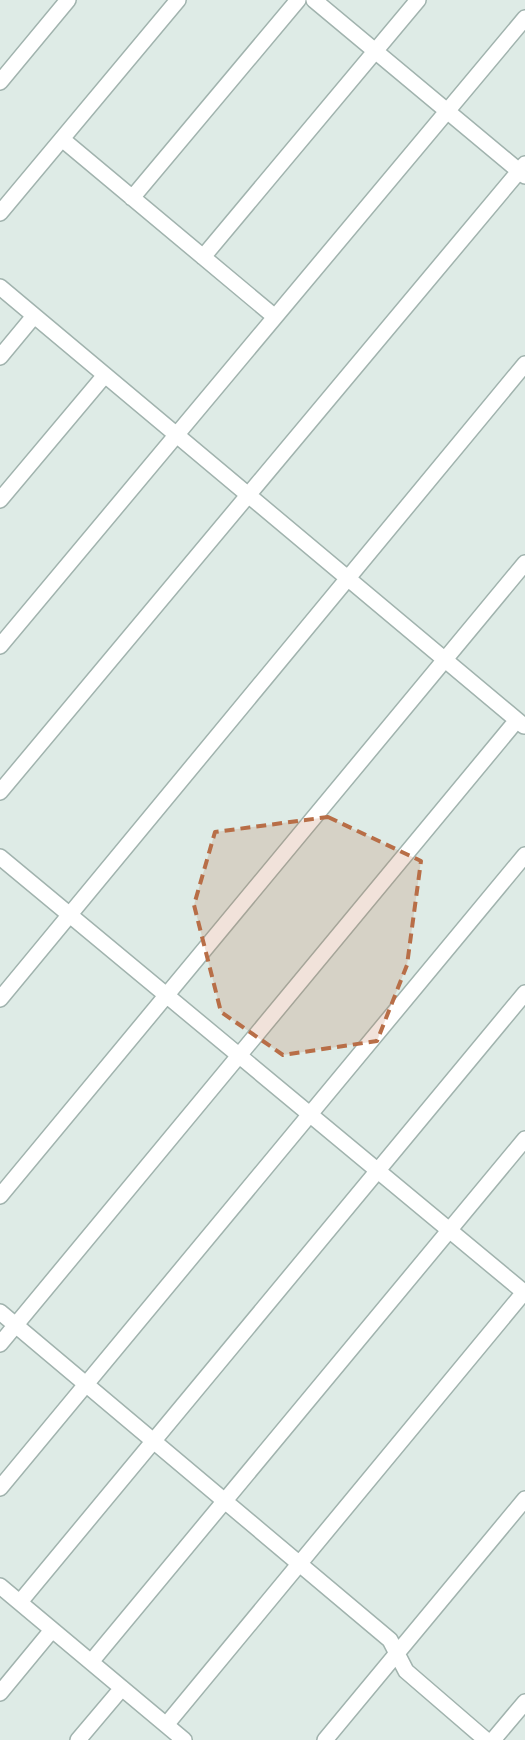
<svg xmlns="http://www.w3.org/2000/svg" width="525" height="1740" font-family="'Space Grotesk',sans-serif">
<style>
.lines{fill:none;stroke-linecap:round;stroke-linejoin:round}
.minor-casing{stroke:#a1b3ae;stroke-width:18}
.minor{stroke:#fff;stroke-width:15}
.marked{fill:#b86e47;fill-opacity:0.2;stroke:#b86e47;stroke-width:4;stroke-dasharray:10 6;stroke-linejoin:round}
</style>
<rect width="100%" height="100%" fill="#deebe6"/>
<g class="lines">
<defs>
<path id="minor" d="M314,0L525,176
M0,82L68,0
M62,139L275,317
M132,198L298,0
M0,213L178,0
M203,257L418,0
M0,287L524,726
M0,357L34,316
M0,500L105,375
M0,646L525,18
M0,792L525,164
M0,857L525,1293
M0,999L525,364
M0,1196L525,563
M0,1312L390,1640L406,1671L486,1740
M0,1344L517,720
M0,1488L525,855
M0,1586L184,1740
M20,1602L525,993
M91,1662L525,1139
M0,1693L52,1630
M166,1725L525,1291
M78,1740L122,1688
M325,1740L525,1499
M493,1740L525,1702"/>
</defs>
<use href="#minor" class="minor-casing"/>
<use href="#minor" class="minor"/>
</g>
<path class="marked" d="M328,817L421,861L407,965L377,1041L283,1055L221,1012L194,905L215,832Z"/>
</svg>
